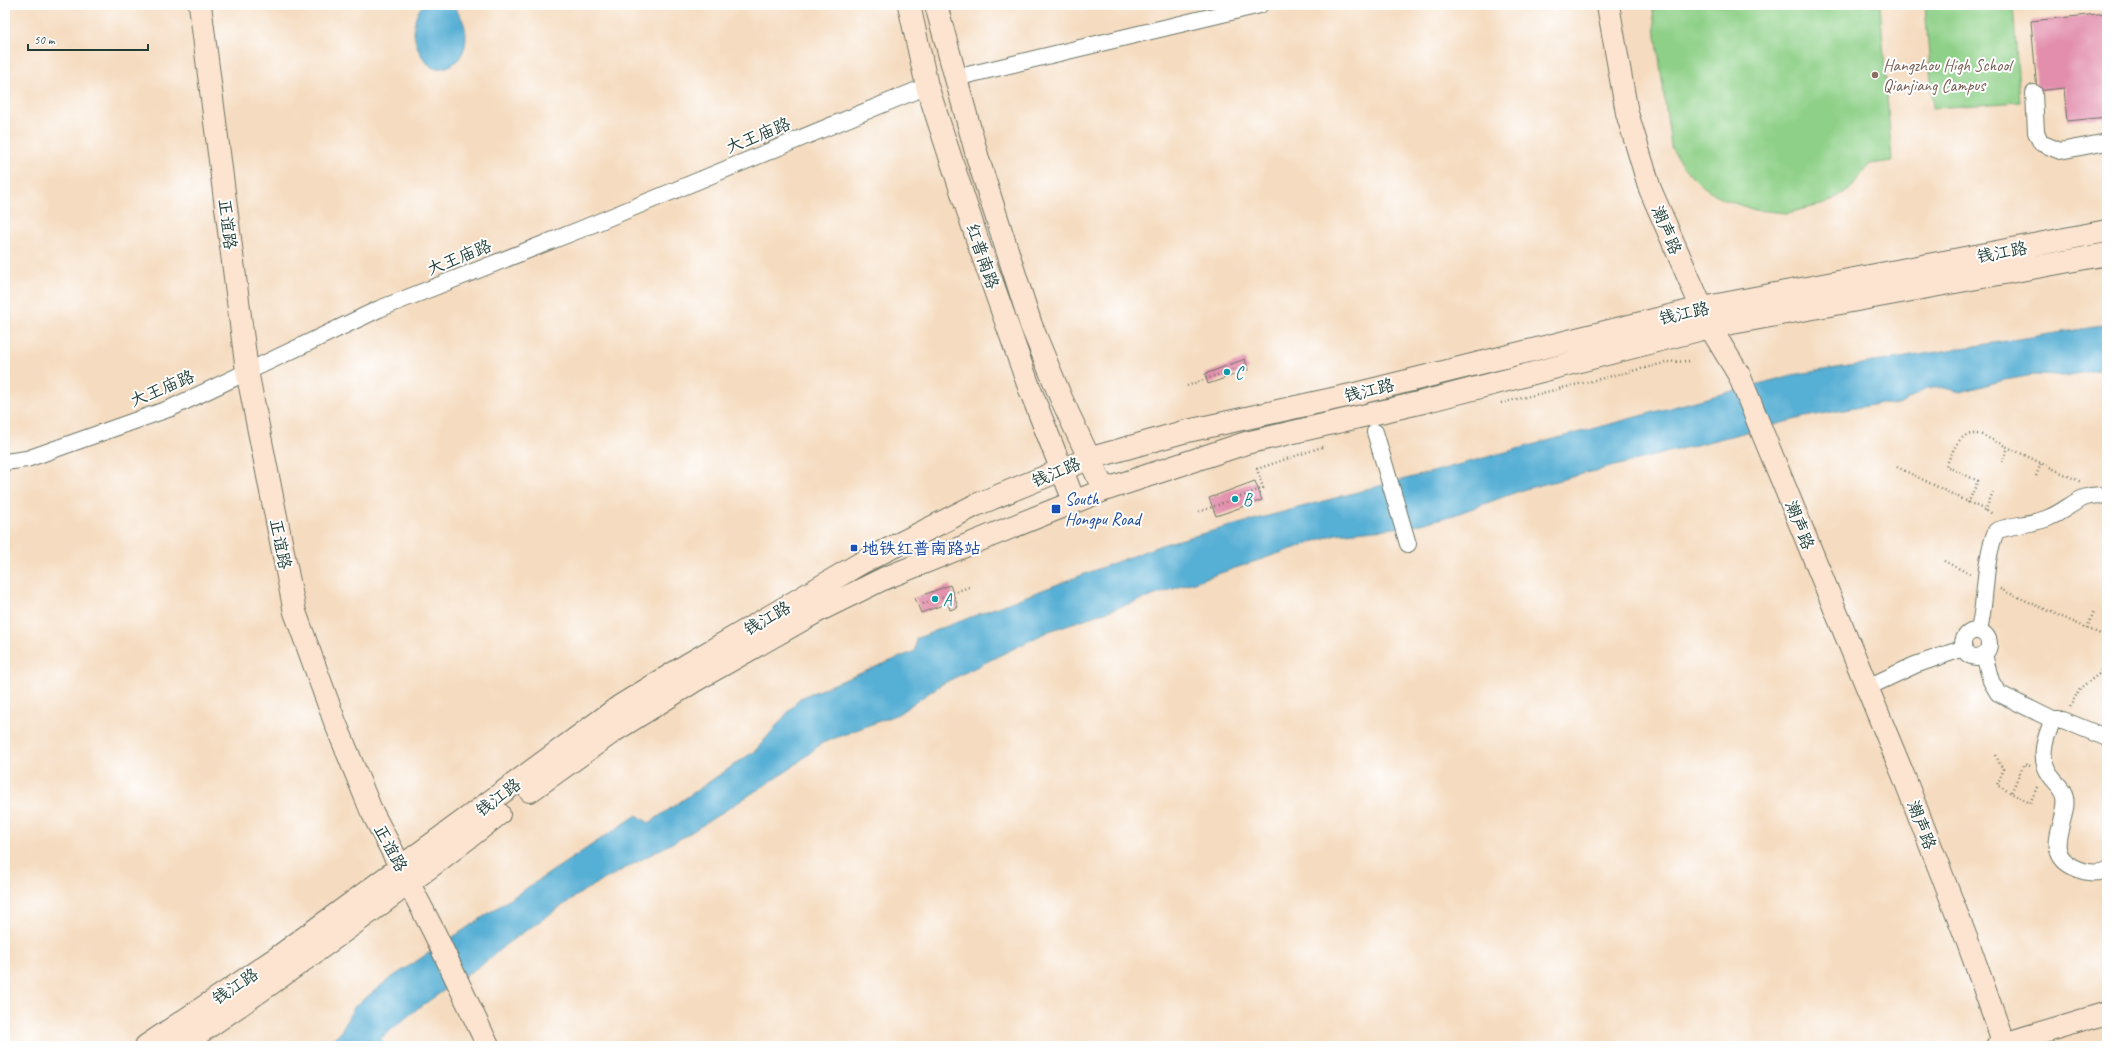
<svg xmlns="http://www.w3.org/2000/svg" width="2112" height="1051" font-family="Caveat,'LXGW WenKai TC',sans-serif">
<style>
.green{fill:#8fd088;stroke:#57865e}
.water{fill:#57afd4;stroke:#3b7684}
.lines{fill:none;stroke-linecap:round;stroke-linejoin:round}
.stream{stroke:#57afd4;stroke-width:5}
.building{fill:#e28eac}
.street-casing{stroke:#6a7465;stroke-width:18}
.secondary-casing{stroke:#6a7465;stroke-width:24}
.path{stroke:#6a7465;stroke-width:2.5;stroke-dasharray:1 3;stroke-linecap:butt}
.street{stroke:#fff;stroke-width:16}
.secondary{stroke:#fde4d0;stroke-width:22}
.education-dot{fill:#8d6e63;stroke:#fff;stroke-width:1.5}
.culture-dot{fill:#0f9aa8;stroke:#fff;stroke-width:1.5}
.transit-dot{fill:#1a4fb4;stroke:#fff;stroke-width:1.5}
.labels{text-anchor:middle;stroke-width:4;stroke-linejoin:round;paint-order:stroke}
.education-label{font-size:17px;fill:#785e54;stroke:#fff;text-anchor:start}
.street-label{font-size:17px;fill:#1f3d34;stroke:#fff}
.culture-label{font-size:17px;fill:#0d838f;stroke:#fff;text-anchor:start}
.transit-label{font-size:17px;fill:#164399;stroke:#fff;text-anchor:start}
</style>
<rect width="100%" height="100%" fill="#fff"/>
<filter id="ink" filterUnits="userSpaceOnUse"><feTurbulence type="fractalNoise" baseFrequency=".025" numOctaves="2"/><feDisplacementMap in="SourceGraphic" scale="8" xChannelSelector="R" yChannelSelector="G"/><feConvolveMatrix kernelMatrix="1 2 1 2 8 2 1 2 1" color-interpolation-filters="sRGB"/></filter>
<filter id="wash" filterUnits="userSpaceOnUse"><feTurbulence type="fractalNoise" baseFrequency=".012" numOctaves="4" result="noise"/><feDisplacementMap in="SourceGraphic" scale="16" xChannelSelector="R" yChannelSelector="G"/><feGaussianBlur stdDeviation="0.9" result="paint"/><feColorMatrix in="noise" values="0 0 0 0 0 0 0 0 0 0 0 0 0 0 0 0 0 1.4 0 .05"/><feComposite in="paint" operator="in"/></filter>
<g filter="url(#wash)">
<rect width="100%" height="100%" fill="#f5dbbf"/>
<path class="green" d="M1652,5H1880L1892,161L1870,164L1849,190L1825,204L1787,213L1755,210L1722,199L1700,184L1683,167L1671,147Z
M1925,5H2013L2020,102L1933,108Z"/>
<path class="water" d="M423,5H453C457,11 462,17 464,24C471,47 459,71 433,68C415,55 406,23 423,5Z
M2107,325V372L2097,370L2065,376L2033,375L2005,380L1960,392L1944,388H1926L1899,405L1878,404L1805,417L1525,489L1454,515L1413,526L1336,534L1049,631L942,684L898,714L822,743L790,769L687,835L585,890L505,945L488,960L417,1009L371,1046H317L339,1035L354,1007L388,980L637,815L649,823L756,750L800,698L915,651L916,639L942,628L1164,544L1792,375Z"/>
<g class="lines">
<path class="stream" d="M376,1035L383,1046"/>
</g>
<g id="blocks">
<path class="building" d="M2107,13V117L2067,121L2064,88L2037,91L2031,21Z
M1245,359L1248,370L1208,384L1205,374Z
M1255,481L1262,500L1216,516L1209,498Z
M950,585L958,607L950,610L948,603L921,613L915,598Z"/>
</g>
</g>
<g filter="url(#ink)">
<use href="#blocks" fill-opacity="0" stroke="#6a7465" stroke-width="1"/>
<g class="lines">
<defs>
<path id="street" d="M955,78L1260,5
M2034,93L2036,132L2041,143L2060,151L2107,142
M1375,432L1408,544
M5,462L27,459L171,408L379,309L579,230L927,86
M1979,630C1987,596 1983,564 1996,531C2013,524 2031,525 2048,518C2071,509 2080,491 2107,496
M1963 644a13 13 0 1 1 26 0a13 13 0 1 1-26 0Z
M1984,655L1991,681L1998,693L2053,720H2063L2107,738
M1866,688L1915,665L1964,648
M2053,720C2045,738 2038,758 2050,775C2055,783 2063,787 2065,797C2070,820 2038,854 2078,869C2087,873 2097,874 2107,870"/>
<path id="secondary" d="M200,5L247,371L295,612L335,722L371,810L434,932L488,1046
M909,5L927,86L980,248L1029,387L1074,501
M936,5L978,159L1031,325L1061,398L1104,490
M1608,5L1627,113L1650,189L1710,327L1739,375L1763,434L1904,777L1967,940L2004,1044
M530,791L614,731L696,680L818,611L883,579L1104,490L1246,443L1423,402L1710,327L2107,254
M146,1046L278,957L620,706L690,663L861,563L976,505L1088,459L1183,432L1355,394L1702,308L2107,231
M180,1046C289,973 395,895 499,814
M1997,1046L2107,1013"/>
</defs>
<use href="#street" class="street-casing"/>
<use href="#secondary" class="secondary-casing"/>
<path class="path" d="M1187,386L1233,369
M1501,403L1669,362L1689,361
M2002,462L2008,448
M1897,467L1993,514
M2036,476L2041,463
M1968,503L1978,481L1946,466C1954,449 1959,429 1982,435L2081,482
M1985,511L1993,492
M1199,512L1263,488L1257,469L1325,446
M1944,561L1970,574
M2000,589L2107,637
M923,604L969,587
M2087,628L2094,611
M2070,707L2080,688L2099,674L2107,660
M1996,755L2000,765L2004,769L1997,785L2011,793
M2030,766L2024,764L2011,793L2030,803L2038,785"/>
<use href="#street" class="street"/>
<use href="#secondary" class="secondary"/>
</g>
</g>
<circle class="education-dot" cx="1875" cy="75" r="4"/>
<g class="culture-dot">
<circle cx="1227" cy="372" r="4"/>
<circle cx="1235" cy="499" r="4"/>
<circle cx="935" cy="599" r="4"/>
</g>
<g class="transit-dot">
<rect x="1051" y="504" width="10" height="10" rx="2"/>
<rect x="850" y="544" width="8" height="8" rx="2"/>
</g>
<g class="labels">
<g class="education-label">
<text x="1883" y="71">Hangzhou High School<tspan x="1883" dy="20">Qianjiang Campus</tspan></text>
</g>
<g class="street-label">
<text transform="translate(758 135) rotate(-22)" y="6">大王庙路</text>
<text transform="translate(228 224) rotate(83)" y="6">正谊路</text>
<text transform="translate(1667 230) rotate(67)" y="6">潮声路</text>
<text transform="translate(2002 252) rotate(-11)" y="6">钱江路</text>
<text transform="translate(983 256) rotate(71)" y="6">红普南路</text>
<text transform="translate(459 257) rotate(-22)" y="6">大王庙路</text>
<text transform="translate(1684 313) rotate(-13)" y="6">钱江路</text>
<text transform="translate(162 388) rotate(-23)" y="6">大王庙路</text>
<text transform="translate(1369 390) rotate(-14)" y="6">钱江路</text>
<text transform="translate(1056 472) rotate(-23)" y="6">钱江路</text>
<text transform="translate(1800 525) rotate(68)" y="6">潮声路</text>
<text transform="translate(281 544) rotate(79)" y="6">正谊路</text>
<text transform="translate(767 618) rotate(-30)" y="6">钱江路</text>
<text transform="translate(498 797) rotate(-37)" y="6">钱江路</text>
<text transform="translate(1922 825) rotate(69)" y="6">潮声路</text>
<text transform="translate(391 848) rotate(62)" y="6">正谊路</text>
<text transform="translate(235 986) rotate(-34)" y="6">钱江路</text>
</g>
<g class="culture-label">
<text x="1235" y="378">C</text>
<text x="1243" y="505">B</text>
<text x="943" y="605">A</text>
</g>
<g class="transit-label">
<text x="1065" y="505">South<tspan x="1065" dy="20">Hongpu Road</tspan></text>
<text x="862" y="554">地铁红普南路站</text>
</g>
</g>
<rect width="2112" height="1051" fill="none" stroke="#fff" stroke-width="20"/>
<path d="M28 44v6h120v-6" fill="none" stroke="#1f3d34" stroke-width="2"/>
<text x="34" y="44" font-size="12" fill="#1f3d34" stroke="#ffffff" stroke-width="3" paint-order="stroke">50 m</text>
</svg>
